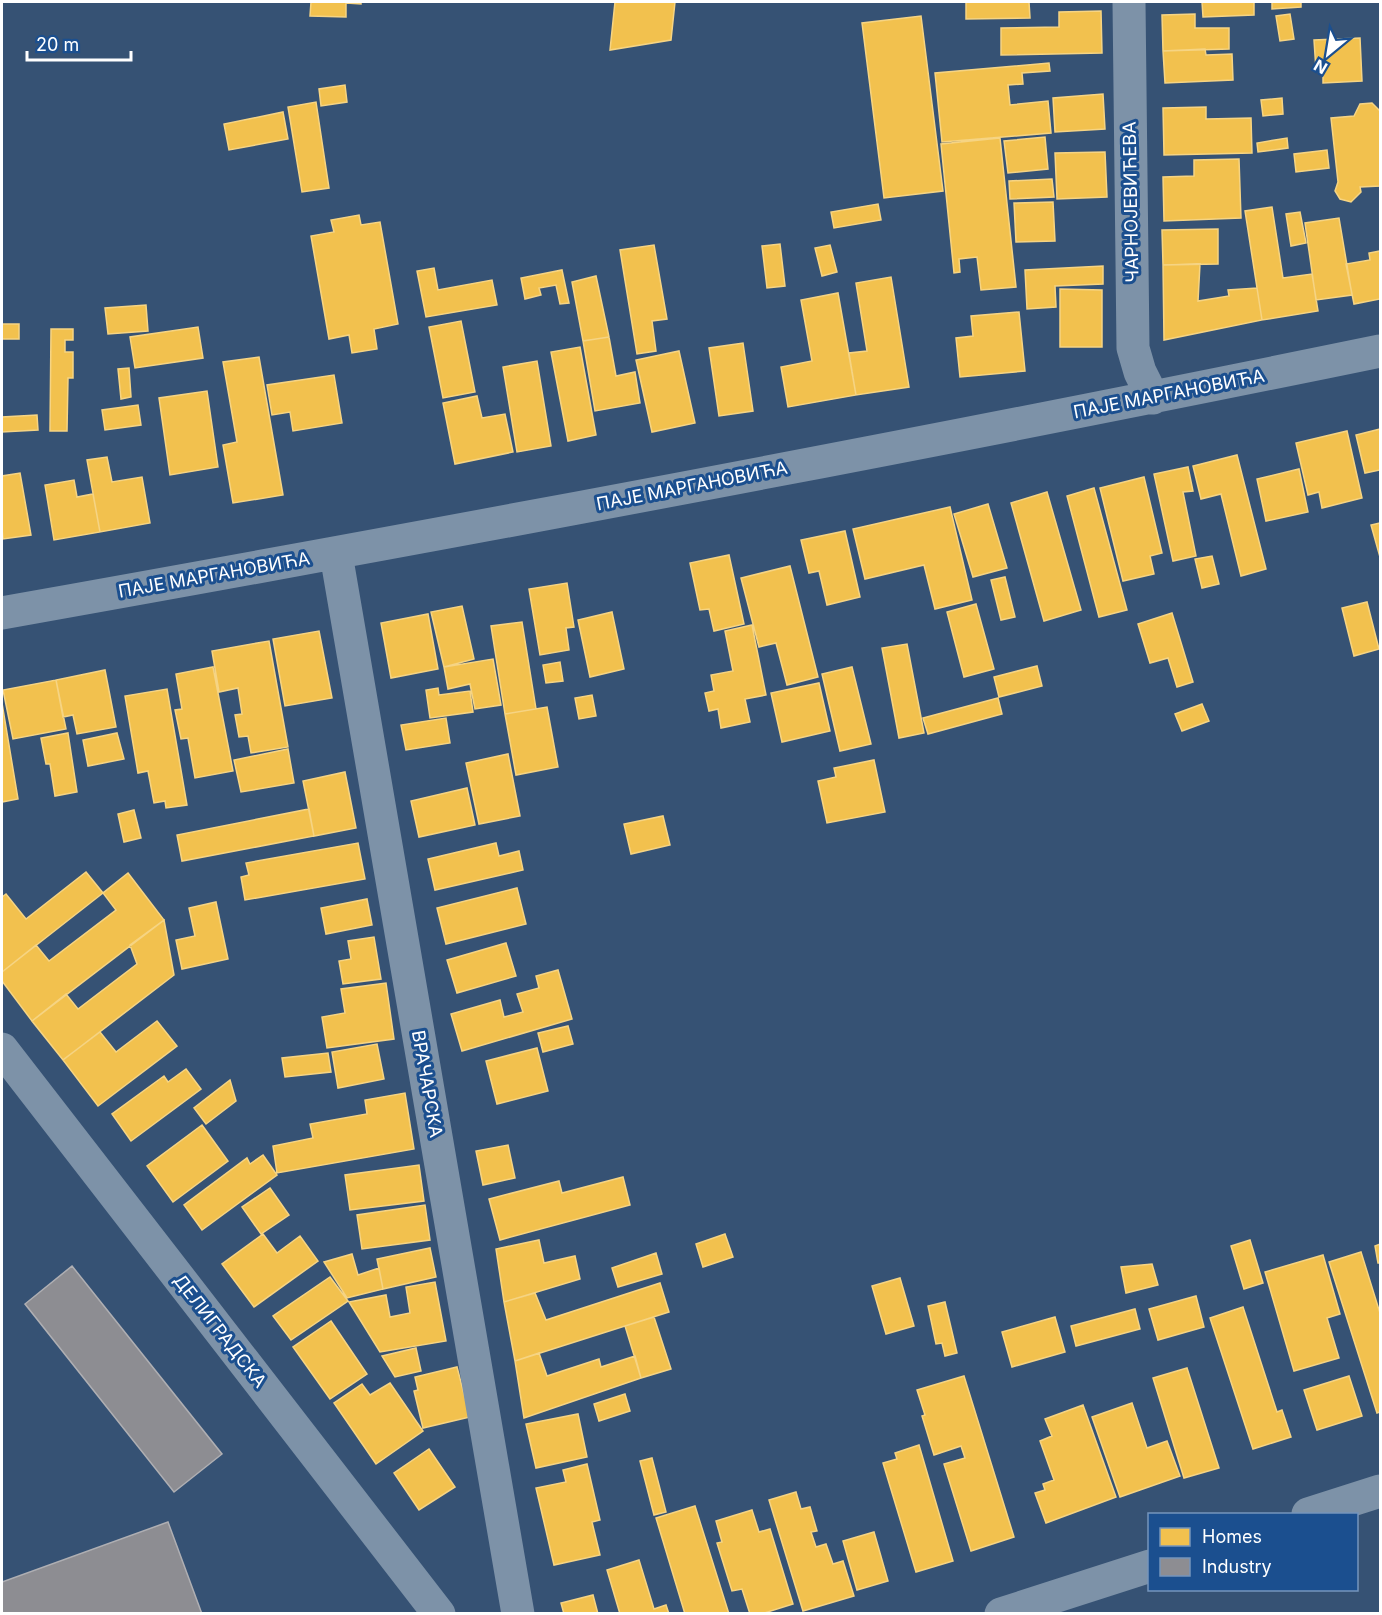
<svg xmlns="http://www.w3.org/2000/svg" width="1382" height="1615" font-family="Inter,sans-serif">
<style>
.homes{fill:#f2c14e;stroke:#f6d483;stroke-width:1.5}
.industry{fill:#8d8d92;stroke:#afafb3;stroke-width:1.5}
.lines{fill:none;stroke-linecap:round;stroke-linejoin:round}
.minor{stroke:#7d92a8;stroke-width:33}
.labels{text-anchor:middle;stroke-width:6;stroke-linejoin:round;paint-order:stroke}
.street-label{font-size:18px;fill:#fff;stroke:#1b4f8f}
</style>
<rect width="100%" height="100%" fill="#365274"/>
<path class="homes" d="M294,2H361V4L346,3V17L310,16L311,2Z
M615,2H675L671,40L610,50Z
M966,2H1029L1030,18L966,19Z
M1202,2H1254V15L1203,17Z
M1272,2H1301V7L1272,9Z
M1101,11L1102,53L1001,55V28L1059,27V12Z
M1195,14V28H1229V49L1163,51L1162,15Z
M1290,14L1294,39L1280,41L1276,16Z
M921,16L943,191L884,198L862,23Z
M1360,38L1362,81L1323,83V70H1316L1314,40Z
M1205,49L1206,55L1232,54L1233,80L1165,83L1163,51Z
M1049,63L1050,71L1022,73L1023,84L1008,85L1010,105L1048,101L1051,133L942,142L935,73Z
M345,85L347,102L321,106L319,89Z
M1103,94L1105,129L1055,132L1053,98Z
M1282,98L1283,114L1263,116L1261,100Z
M316,102L329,188L302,192L288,107Z
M1372,103L1380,111V186L1360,187L1361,192L1351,202L1340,199L1335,191L1338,182L1331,118L1354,116L1360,104Z
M1206,107V119L1251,118L1252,153L1164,155L1163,108Z
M283,112L288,139L229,150L224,124Z
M1045,137L1048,169L1008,173L1004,141Z
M1000,138L1016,287L981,290L977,257L959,259L960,272L954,273L941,144Z
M1287,138L1288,148L1258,152L1257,143Z
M1327,150L1329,168L1296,172L1294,154Z
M1105,152L1107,197L1057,199L1055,153Z
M1239,159L1241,218L1164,221L1163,177L1194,176V160Z
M1052,179L1054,197L1010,199L1009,181Z
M1053,202L1055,241L1016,242L1014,203Z
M878,204L881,220L834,228L831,212Z
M1272,207L1283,278L1312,274L1318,311L1262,320L1245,211Z
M1300,212L1306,243L1291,246L1286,214Z
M359,215L361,225L380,222L398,324L374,329L377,349L352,353L349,335L329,339L311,236L334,232L331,220Z
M1339,218L1352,295L1316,300L1305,223Z
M1218,229V264L1163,265L1162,230Z
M780,244L785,286L767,288L762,246Z
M654,245L667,319L652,321L656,351L637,354L620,250Z
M830,245L837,272L822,276L815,248Z
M1380,251V299L1354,304L1346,264L1370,260L1369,253Z
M1200,264L1198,301L1229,296L1228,290L1257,288L1262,320L1164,340L1163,265Z
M1103,266V284L1055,286L1056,307L1027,309L1025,270Z
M434,268L438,290L492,280L497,305L426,317L417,271Z
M562,270L569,303L560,304L556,285L539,288L541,295L525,299L521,278Z
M596,276L609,337L583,341L572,282Z
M891,277L909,387L856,395L849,353L867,351L856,283Z
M1060,289L1102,290V347H1060Z
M838,293L856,395L788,407L781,367L812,361L801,300Z
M146,305L148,331L108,334L105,308Z
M1019,312L1025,371L960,377L956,338L973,336L971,316Z
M461,321L475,392L443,398L429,327Z
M2,324H19V339H2Z
M198,327L203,358L135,368L130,337Z
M51,329H73V340H65V352H73V378H68L67,431H50Z
M609,337L616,376L635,372L640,403L595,411L583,341Z
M743,343L753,411L719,416L709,348Z
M580,347L596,435L568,441L551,352Z
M679,351L695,423L652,432L636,360Z
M259,357L283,495L233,503L223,445L237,442L223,362Z
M537,361L551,446L517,452L503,367Z
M129,368L131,397L121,399L118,369Z
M334,375L342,423L293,431L290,412L272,415L267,385Z
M207,391L218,467L170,475L159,398Z
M477,396L482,418L505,414L513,452L455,464L443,403Z
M138,405L141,425L105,430L102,410Z
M37,415L38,430L2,432V417Z
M1380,429V470L1365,473L1356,435Z
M1347,431L1362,498L1322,508L1319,492L1308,495L1296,443Z
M1237,455L1266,569L1241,576L1221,494L1201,499L1193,466Z
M107,457L112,482L142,477L150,523L100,532L87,460Z
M1188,467L1193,491L1183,492L1196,556L1173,561L1154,474Z
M1299,469L1308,512L1266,521L1257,479Z
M20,473L31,535L3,539L2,529V476Z
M1144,477L1162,553L1150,556L1154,574L1123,581L1100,488Z
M74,480L77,497L93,494L100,532L54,540L45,485Z
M1094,488L1127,610L1099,617L1067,496Z
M1047,492L1081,610L1044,621L1011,503Z
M988,504L1007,568L973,577L954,514Z
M950,507L972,600L935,609L924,565L865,579L853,529Z
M1380,523V557L1371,525Z
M845,531L860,597L827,605L819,571L809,573L801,540Z
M729,555L744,624L714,631L709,609L700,610L690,563Z
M1212,556L1219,584L1202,588L1195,559Z
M790,566L818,677L787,685L776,643L759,647L741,578Z
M1005,577L1015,617L1001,620L991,580Z
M567,583L574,627L566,628L569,650L540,655L529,589Z
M1367,602L1379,649L1354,656L1342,608Z
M976,604L994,669L964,677L947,612Z
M462,606L474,659L444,667L431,612Z
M612,612L624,669L590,677L578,620Z
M1172,613L1193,682L1177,687L1168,658L1150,663L1138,624Z
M428,614L438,669L391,678L381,623Z
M522,622L536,709L505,714L491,626Z
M752,625L766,695L745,699L750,722L721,728L718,709L709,711L705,693L714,691L711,675L733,671L725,631Z
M319,631L332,698L285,706L273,639Z
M269,641L288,747L251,753L248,736L239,737L235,715L242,714L238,688L219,692L212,651Z
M907,644L924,733L899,738L882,648Z
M493,659L501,705L475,709L470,684L448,689L444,667Z
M560,662L563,681L546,683L543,665Z
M1037,666L1042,686L999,697L994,677Z
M213,667L233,771L195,778L188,738L181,739L175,710L182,709L176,674Z
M852,667L871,744L840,751L822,674Z
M105,670L116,727L77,734L73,715L63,717L56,680Z
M56,680L66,729L13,739L3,690Z
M819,683L830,731L782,742L771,693Z
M438,688L439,695L470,691L473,712L430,718L426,690Z
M167,689L187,805L166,808L165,801L154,803L148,771L138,773L125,696Z
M592,695L596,716L579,719L575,698Z
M998,698L1002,714L928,734L923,718Z
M2,703L18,799L2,802Z
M1202,704L1209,721L1182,731L1175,714Z
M547,707L558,767L516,775L505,714Z
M446,718L450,743L406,750L401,725Z
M68,733L77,792L55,796L50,764H46L41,738Z
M117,733L124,759L88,766L83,740Z
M288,749L294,783L241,792L234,760Z
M508,754L520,816L479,824L466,763Z
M874,760L885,812L827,823L818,781L836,777L834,768Z
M345,772L356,828L314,836L303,781Z
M467,788L475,825L419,837L411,801Z
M309,809L314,836L182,861L177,835Z
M134,810L141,838L124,842L118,814Z
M663,816L670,845L631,854L624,824Z
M358,843L365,879L245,900L241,877L249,875L246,863Z
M496,843L499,856L519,851L523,870L435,890L428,859Z
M86,872L103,893L2,972V897L6,894L26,919Z
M128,873L164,920L32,1021L2,981V972L36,945L49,961L116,910L103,893Z
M517,888L526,924L446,944L437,908Z
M367,899L372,925L326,934L321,908Z
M216,902L228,959L182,969L176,940L195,936L189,908Z
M164,920L174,975L63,1060L32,1021L66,994L78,1009L137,964L130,945Z
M374,937L381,979L343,984L339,961L351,959L348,941Z
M506,943L516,976L457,993L447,960Z
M558,970L572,1019L462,1051L451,1014L500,1000L504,1017L523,1012L517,994L539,988L536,976Z
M386,983L394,1039L327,1048L322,1017L345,1013L341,989Z
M157,1021L177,1046L98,1106L63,1060L100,1032L116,1052Z
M568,1026L573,1044L543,1052L538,1033Z
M377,1044L384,1079L338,1088L332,1052Z
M537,1048L548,1091L497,1104L486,1061Z
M328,1053L331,1072L285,1077L282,1058Z
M186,1069L201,1089L131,1141L112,1114L164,1076L168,1082Z
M230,1080L236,1101L206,1124L194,1108Z
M405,1093L414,1149L277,1173L273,1146L313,1138L310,1124L367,1114L365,1100Z
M202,1125L228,1161L173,1202L147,1166Z
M508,1145L515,1178L483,1185L476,1151Z
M263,1155L277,1175L202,1230L184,1205L247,1158L250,1164Z
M419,1165L424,1201L350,1210L345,1175Z
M623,1177L630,1205L500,1240L489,1199L559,1181L562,1193Z
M270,1188L289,1215L261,1234L242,1207Z
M425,1205L430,1240L362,1249L357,1215Z
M263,1234L277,1253L300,1236L318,1261L254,1307L222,1264Z
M725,1234L733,1257L703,1267L696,1244Z
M539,1240L544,1263L575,1256L580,1279L504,1302L496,1249Z
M1250,1240L1263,1283L1244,1289L1231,1246Z
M1380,1244V1263H1378L1375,1246Z
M430,1248L436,1277L383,1289L377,1259Z
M1361,1252L1380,1313V1412L1377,1413L1329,1262Z
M656,1253L662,1274L618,1287L612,1268Z
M352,1254L358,1275L379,1268L383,1289L347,1298L324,1262Z
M1323,1255L1340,1314L1327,1318L1339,1358L1294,1371L1265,1272Z
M1152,1264L1158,1285L1126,1293L1121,1267Z
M330,1277L348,1301L291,1340L273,1316Z
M900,1278L914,1326L886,1334L872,1286Z
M435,1282L446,1341L380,1352L349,1302L386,1295L390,1317L410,1313L406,1287Z
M660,1283L669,1312L515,1361L504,1302L535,1293L546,1320Z
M1196,1296L1204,1327L1158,1340L1149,1309Z
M945,1302L957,1353L945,1356L942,1343L936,1344L928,1306Z
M1243,1307L1277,1412L1282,1410L1291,1437L1253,1449L1210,1318Z
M1135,1309L1140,1329L1076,1346L1071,1326Z
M654,1317L671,1369L641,1378L625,1326Z
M1055,1317L1065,1352L1012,1367L1002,1332Z
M331,1321L367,1374L330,1399L293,1347Z
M416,1348L421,1371L395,1377L382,1356Z
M539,1353L547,1376L599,1359L601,1367L635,1356L641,1378L524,1418L515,1361Z
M457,1367L470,1417L423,1428L414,1391L418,1390L415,1377Z
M1187,1368L1219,1468L1184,1478L1153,1378Z
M964,1376L1014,1537L971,1551L944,1464L965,1458L961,1446L934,1455L922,1416L925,1415L917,1390Z
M1349,1376L1362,1416L1317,1430L1304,1390Z
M390,1383L423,1431L376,1464L334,1403L362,1384L370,1395Z
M625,1394L630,1411L599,1421L594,1404Z
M1132,1403L1147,1448L1167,1441L1180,1476L1120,1497L1092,1417Z
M1083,1405L1116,1497L1046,1523L1035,1493L1045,1490L1043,1484L1054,1480L1040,1441L1052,1436L1045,1419Z
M578,1414L587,1457L536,1468L526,1424Z
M919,1445L953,1561L916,1572L883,1463L897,1459L895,1453Z
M429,1449L455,1487L419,1510L394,1473Z
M652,1458L666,1512L654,1515L640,1461Z
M587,1464L600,1520L592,1522L600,1555L554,1565L536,1488L566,1482L563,1470Z
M796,1492L801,1509L810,1507L817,1531L811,1532L816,1547L826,1544L833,1564L843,1561L854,1596L803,1611L769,1500Z
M695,1506L729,1614H685L656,1518Z
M752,1510L759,1532L770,1529L793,1604L761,1614H750L742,1589L732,1591L717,1543L722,1542L716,1521Z
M874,1532L888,1581L857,1590L843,1541Z
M639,1560L654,1609L666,1605L669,1614H620L607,1570Z
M593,1595L598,1614H564L561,1603Z"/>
<path class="industry" d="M72,1266L222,1454L174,1492L25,1304Z
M168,1522L202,1614H2V1582Z"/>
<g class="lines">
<path class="minor" d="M1129,2L1133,348L1140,372L1153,398
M336,554L518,1614
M2,613C462,531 922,445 1380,351
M2,1049L439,1614
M1308,1514L1380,1491
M1001,1614L1150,1566"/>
</g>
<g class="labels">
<g class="street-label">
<text transform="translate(1131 202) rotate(-91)" y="6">ЧАРНОЈЕВИЋЕВА</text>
<text transform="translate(1169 394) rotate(-11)" y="6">ПАЈЕ МАРГАНОВИЋА</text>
<text transform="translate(692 486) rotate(-11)" y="6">ПАЈЕ МАРГАНОВИЋА</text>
<text transform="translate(214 575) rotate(-10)" y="6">ПАЈЕ МАРГАНОВИЋА</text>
<text transform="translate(427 1084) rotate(80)" y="6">ВРАЧАРСКА</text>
<text transform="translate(220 1331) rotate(52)" y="6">ДЕЛИГРАДСКА</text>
</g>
</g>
<rect width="1382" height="1615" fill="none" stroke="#ffffff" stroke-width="6"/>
<rect x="1148" y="1513" width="210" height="78" fill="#1b4f8f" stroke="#7695bc" stroke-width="1.5"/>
<rect x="1160" y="1528" width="30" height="18" fill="#f2c14e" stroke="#7695bc" stroke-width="1.5"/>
<text x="1202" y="1543" font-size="18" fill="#ffffff">Homes</text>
<rect x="1160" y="1558" width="30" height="18" fill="#8d8d92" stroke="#7695bc" stroke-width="1.5"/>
<text x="1202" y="1573" font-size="18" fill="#ffffff">Industry</text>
<g transform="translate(1328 54) rotate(210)" stroke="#1b4f8f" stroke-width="4.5" paint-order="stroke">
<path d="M0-4.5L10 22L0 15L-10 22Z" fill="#ffffff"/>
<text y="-9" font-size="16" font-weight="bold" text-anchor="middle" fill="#ffffff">N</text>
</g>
<path d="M27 51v9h104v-9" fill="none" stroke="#ffffff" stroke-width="3"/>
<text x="36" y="51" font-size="18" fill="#ffffff" stroke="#1b4f8f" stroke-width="4.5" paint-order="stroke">20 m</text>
</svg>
